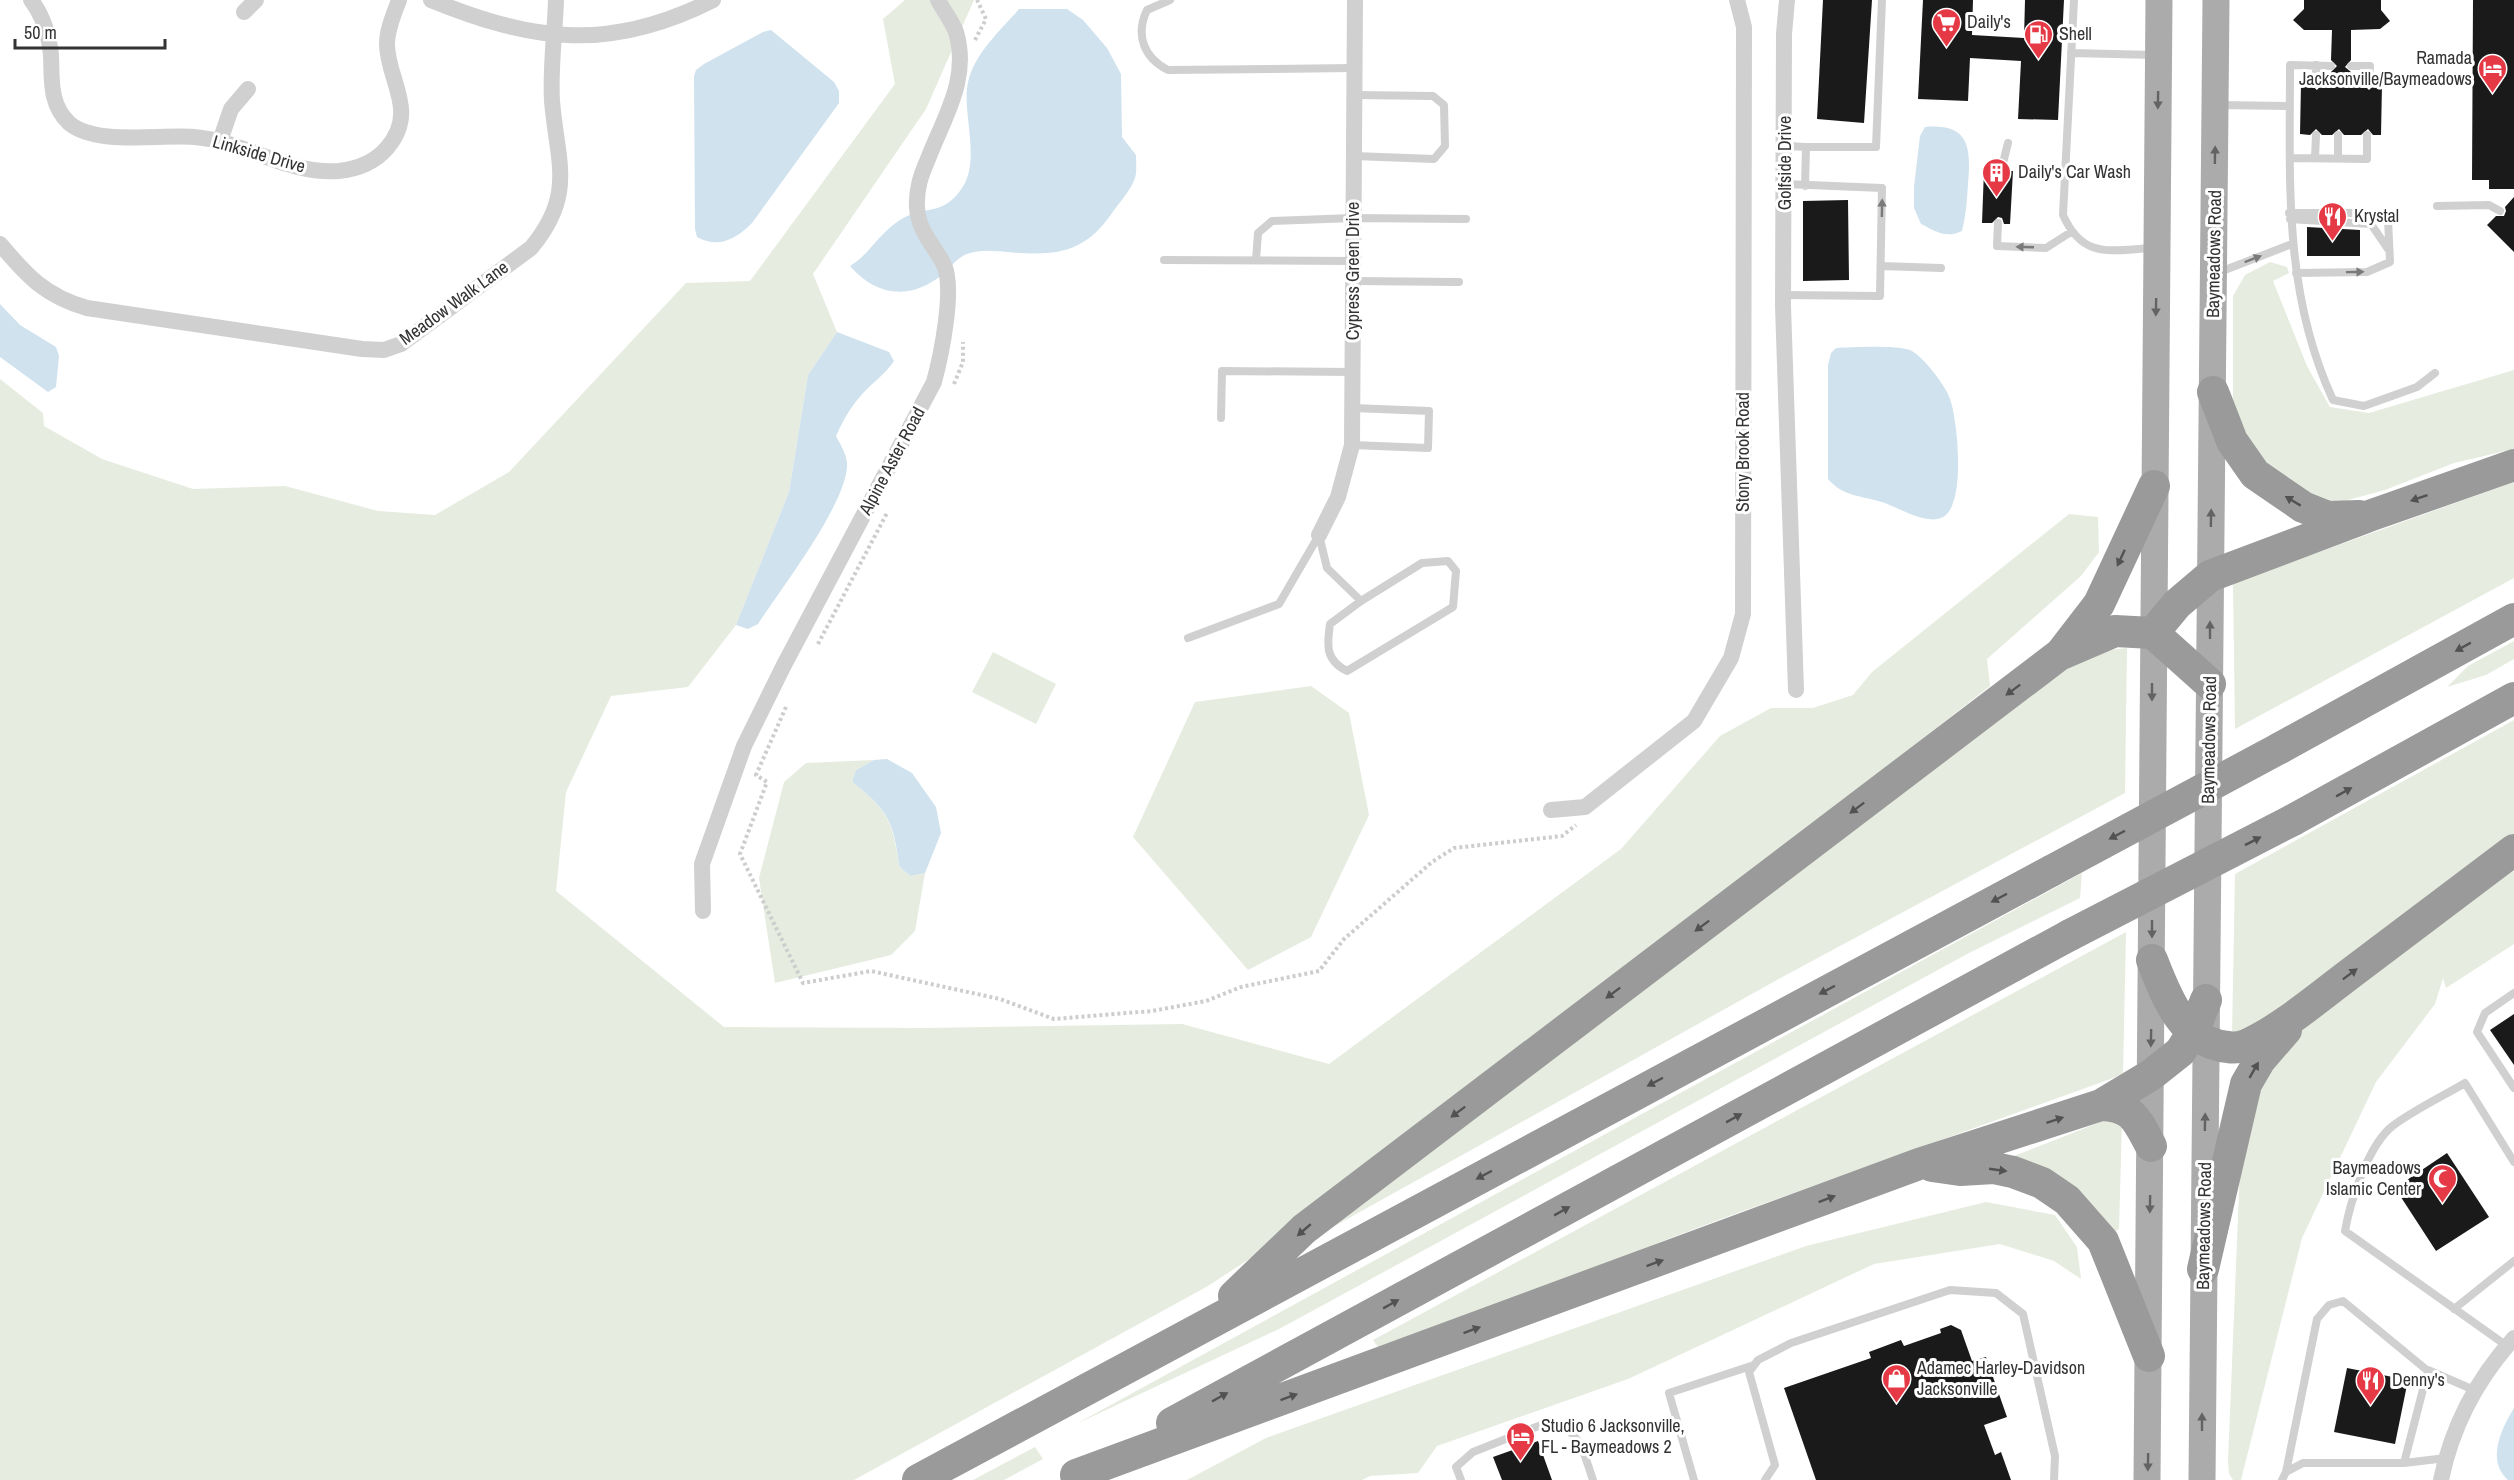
<svg xmlns="http://www.w3.org/2000/svg" width="2514" height="1480" font-family="'Archivo Narrow',sans-serif">
<style>
.green{fill:#e6ecdf}
.water{fill:#cfe2ee}
.building{fill:#1a1a1a}
.lines{fill:none;stroke-linecap:round;stroke-linejoin:round}
.path{stroke:#cdcdcd;stroke-width:4;stroke-dasharray:3 3;stroke-linecap:butt}
.service{stroke:#d0d0d0;stroke-width:8}
.minor{stroke:#d0d0d0;stroke-width:16}
.primary{stroke:#ababab;stroke-width:27}
.motorway{stroke:#9a9a9a;stroke-width:32}
.motorway-bridge{stroke:#9a9a9a;stroke-width:32}
.oneway{fill:#636363}
.oneway2{fill:#7a7a7a}
.oneway3{fill:#525252}
.labels{text-anchor:middle;stroke-width:6;stroke-linejoin:round;paint-order:stroke}
.poi-label{font-size:18px;fill:#333;stroke:#fff;text-anchor:start}
.street-label{font-size:18px;fill:#333;stroke:#fff}
</style>
<rect width="100%" height="100%" fill="#fff"/>
<path class="green" d="M905,0H974L926,109L813,274L837,332L808,375L789,492L736,625L688,687L611,696L566,792L556,891L724,1027L925,1028L1182,1024L1329,1064L1621,849L1720,736L1771,708H1813L1853,695L1872,672L2069,514L2098,517L2099,552L2081,576L1987,659L1990,686L1289,1233L1208,1286L854,1480H0V379L43,413L44,426L102,459L193,489L285,486L378,511L435,515L509,472L686,283L750,281L895,84L883,19Z
M2270,262L2287,267L2289,273L2273,281L2307,366L2330,407L2369,413L2514,370V449L2454,463L2385,490L2337,503L2310,502L2263,472L2233,412V296L2245,275Z
M2514,482V578L2235,729L2233,583Z
M2514,641V659L2486,675L2447,687L2468,666Z
M2127,648L2125,793L1786,975L1288,1252L2048,678L2101,651Z
M993,652L1056,684L1036,724L972,692Z
M1311,686L1349,713L1369,815L1311,937L1248,970L1133,837L1195,702Z
M2514,720V837L2264,1026L2232,1037L2235,874Z
M874,760L856,770L852,782C888,810 893,822 899,866L910,876L925,873L915,931L891,955L775,983L759,878L784,782L806,763Z
M2514,867V944L2446,988L2443,978L2435,1004L2376,1082L2302,1238L2241,1480H2233L2229,1474L2228,1462L2241,1143L2255,1089L2299,1030Z
M2082,873L2080,898L1969,953L1281,1328L1076,1424Z
M2126,932L2123,1073L2116,1077L1721,1219L1660,1242L1542,1295L1533,1290L1378,1347L1373,1340Z
M2108,1119L2122,1122L2119,1229L2111,1234L2009,1158Z
M1986,1202L2055,1215L2077,1247L2081,1279L2054,1261L2000,1244L1874,1264L1628,1379L1437,1446L1418,1473L1370,1476L1362,1480H1187L1266,1438L1806,1246Z
M1035,1447L1043,1459L1004,1480H973Z"/>
<path class="water" d="M1019,9H1067L1083,20L1107,48L1121,74L1122,137L1136,155C1136,162 1137,172 1135,178C1131,190 1119,203 1112,213C1084,254 1055,256 1008,252C994,251 980,249 967,254C958,257 950,268 942,275C910,300 877,297 850,266C870,254 879,233 900,220C926,204 943,217 962,188C980,163 964,117 967,89C970,57 1000,31 1019,9Z
M771,30L834,82L839,91V103L752,223C736,239 719,249 697,237L695,229L694,76L696,70L704,64L763,32Z
M1925,127C1970,123 1971,148 1968,184C1967,200 1966,215 1962,231C1946,239 1935,231 1921,224L1914,208V187L1920,136Z
M0,304L20,325L56,347L59,356L56,387L48,392L0,357Z
M837,332L889,352L894,361C886,373 877,379 867,389C853,403 844,418 836,436C840,444 846,453 847,462C850,500 780,590 758,624L748,629L736,625L789,492L808,375Z
M1836,348C1852,347 1896,345 1910,350C1922,355 1946,386 1950,399C1958,421 1966,505 1943,517C1927,526 1898,507 1882,502C1862,496 1842,496 1828,479V365L1831,353Z
M887,759L912,773L936,807L941,833L925,873L910,876L899,866C894,822 888,810 852,782L856,770L874,760Z
M2514,1408V1480H2508C2486,1461 2501,1429 2514,1408Z"/>
<path class="building" d="M1823,0H1872L1864,123L1817,119Z
M1923,0H1973L1972,35L2024,38L2025,0H2064L2058,120L2018,119L2021,61L1970,58L1968,101L1918,99Z
M2304,0H2381V10L2390,21L2380,29L2351,30V60L2345,67L2351,72V84H2363L2369,90L2375,84H2382L2381,135H2373L2368,129L2361,135H2344L2339,129L2332,135H2322L2316,129L2310,135L2300,134L2301,84H2310L2317,90L2322,84H2331V72L2337,66L2331,60L2332,30H2304L2293,20L2304,9Z
M2473,0H2514V189H2489V180H2472Z
M1984,170L1995,171L2000,177L2008,171H2013L2010,224H2004L2002,218L1998,217L1992,223H1982Z
M2514,197V252L2487,225L2496,216H2504L2506,211L2505,207Z
M1848,200L1849,280L1803,281V201Z
M2307,227L2360,230V256H2307Z
M2514,1014V1065L2490,1030Z
M2447,1153L2489,1217L2436,1251L2395,1188Z
M1951,1325L1961,1330L1972,1361L1986,1357L2007,1417L1984,1425L1995,1455L2001,1452L2011,1480H1816L1784,1388L1871,1358L1869,1352L1901,1340L1904,1346L1941,1333L1940,1329Z
M2347,1368L2408,1380L2395,1444L2334,1432Z
M1538,1441L1552,1480H1502L1493,1457Z"/>
<g class="lines">
<path class="path" d="M975,40L986,19L977,0
M954,384L963,362V342
M818,644L887,513
M786,707L756,775L767,782L740,854L803,983L871,971L1000,999L1054,1019L1152,1011L1206,1001L1241,987L1319,971L1344,939L1432,862L1454,848L1562,836L1576,825"/>
<path class="service" d="M1170,0L1147,10C1135,35 1144,58 1168,70L1354,68
M2074,0L2063,215C2083,260 2111,250 2153,248
M2071,53L2155,55
M2331,66L2290,65C2290,181 2283,292 2333,400L2364,406L2417,387L2435,373
M2351,66H2370L2369,84
M2316,84V65
M2218,105L2290,106
M1786,146L1806,147
M1354,156L1434,159L1445,146L1444,105L1433,96L1354,95
M2290,158L2367,159V135
M2315,158L2316,135
M2338,158V135
M2001,171L2008,143
M1805,186L1806,147H1876L1882,0
M2437,206L2489,205L2500,211
M2289,213H2369L2388,219L2390,262L2367,272L2296,273
M2290,219L2371,224L2388,249
M1998,223L1997,246L2046,248L2071,232
M1164,260L1353,261
M1256,260L1258,233L1272,221L1353,218L1466,219
M1881,266L1941,268
M2217,273L2292,244
M1353,281L1459,282
M1784,295L1880,296L1882,188L1785,184
M1221,418L1222,371L1353,372
M1352,445L1428,448L1429,411L1353,408
M1319,535L1327,568L1361,601L1422,563L1448,561L1456,571L1453,607L1347,671C1325,660 1327,645 1330,624L1361,601
M1188,638L1279,604L1319,535
M2514,993L2485,1013L2477,1032L2514,1088
M2454,1309L2514,1261
M2507,1346L2345,1231C2350,1202 2367,1150 2389,1129C2404,1115 2445,1095 2465,1083L2514,1162
M2404,1463L2428,1370L2474,1390
M2286,1472L2317,1319L2329,1305L2343,1301L2428,1371
M1461,1480L1456,1467L1473,1452L1551,1421C1582,1432 1583,1452 1593,1480
M1694,1480L1669,1393L1754,1365
M1765,1480L1775,1465L1749,1372L1758,1360L1791,1343L1950,1290L1996,1293L2023,1314L2055,1456L2054,1480
M2282,1480L2286,1472L2303,1463H2404L2446,1458"/>
<path class="minor" d="M31,0C43,16 49,35 51,55C52,79 49,104 69,123C96,146 160,134 194,137C244,141 288,175 339,171C357,169 375,162 387,148C419,111 387,80 387,44C387,29 394,14 399,0
M431,0C534,42 610,52 713,0
M1787,0L1784,34L1783,306L1796,690
M244,12L256,0
M220,141L231,109L248,89
M0,244C27,276 45,296 87,308L362,349L384,350L401,344L531,248C576,194 557,162 552,101C550,68 555,33 556,0
M1319,535L1338,497L1352,445L1355,0
M1551,810L1585,807L1694,721L1731,658L1743,614L1744,27L1737,0
M703,911L702,864L744,746L784,665L934,382C941,356 955,289 944,265C934,245 918,231 917,207C916,189 921,175 928,159C944,117 970,79 956,32C952,21 943,10 938,0
M2441,1480C2452,1426 2477,1379 2514,1338"/>
<path class="primary" d="M2147,1480L2159,0
M2202,1480L2216,0"/>
<path class="motorway" d="M2213,392L2232,441L2255,474L2303,507L2328,517L2359,516
M2153,633L2177,604L2210,576L2369,516L2514,465
M2062,652L2099,604L2154,486
M2280,748L2514,619
M2293,820L2514,698
M2152,960C2166,996 2183,1043 2228,1047C2233,1048 2241,1047 2246,1045C2279,1031 2322,995 2351,973C2405,932 2460,891 2514,850
M2101,1105C2133,1106 2137,1120 2151,1146
M1932,1166L1960,1170L1994,1168L2013,1172L2042,1183L2067,1200L2103,1241L2149,1356
M2203,1269L2246,1084L2260,1060L2286,1030
M1234,1296L1304,1229L2059,655L2115,631L2153,633L2210,684
M1172,1423L2070,935
M1076,1475L1919,1164L2101,1105L2151,1075L2180,1052L2193,1032L2206,1000
M918,1480L2051,871"/>
<path class="motorway-bridge" d="M2051,871L2280,748
M2070,935L2293,820"/>
</g>
<defs><path id="oneway-solid" d="M-6-.8H1V-3.2L6.5 0L1 3.2V.8H-6Z" transform="scale(1.5)"/></defs>
<g class="oneway">
<use href="#oneway-solid" transform="translate(2158 100) rotate(91)"/>
<use href="#oneway-solid" transform="translate(2215 155) rotate(-89)"/>
<use href="#oneway-solid" transform="translate(2156 307) rotate(91)"/>
<use href="#oneway-solid" transform="translate(2211 518) rotate(-89)"/>
<use href="#oneway-solid" transform="translate(2210 630) rotate(-90)"/>
<use href="#oneway-solid" transform="translate(2152 692) rotate(90)"/>
<use href="#oneway-solid" transform="translate(2152 929) rotate(90)"/>
<use href="#oneway-solid" transform="translate(2151 1038) rotate(91)"/>
<use href="#oneway-solid" transform="translate(2205 1122) rotate(-89)"/>
<use href="#oneway-solid" transform="translate(2150 1204) rotate(91)"/>
<use href="#oneway-solid" transform="translate(2202 1422) rotate(-90)"/>
<use href="#oneway-solid" transform="translate(2148 1462) rotate(91)"/>
</g>
<g class="oneway2">
<use href="#oneway-solid" transform="translate(1882 208) rotate(-89)"/>
<use href="#oneway-solid" transform="translate(2025 247) rotate(-178)"/>
<use href="#oneway-solid" transform="translate(2253 259) rotate(-21)"/>
<use href="#oneway-solid" transform="translate(2355 272) rotate(-1)"/>
</g>
<g class="oneway3">
<use href="#oneway-solid" transform="translate(2419 498) rotate(161)"/>
<use href="#oneway-solid" transform="translate(2293 501) rotate(-149)"/>
<use href="#oneway-solid" transform="translate(2121 558) rotate(115)"/>
<use href="#oneway-solid" transform="translate(2463 647) rotate(151)"/>
<use href="#oneway-solid" transform="translate(2013 690) rotate(143)"/>
<use href="#oneway-solid" transform="translate(2344 792) rotate(-29)"/>
<use href="#oneway-solid" transform="translate(1857 808) rotate(143)"/>
<use href="#oneway-solid" transform="translate(2117 835) rotate(152)"/>
<use href="#oneway-solid" transform="translate(2253 841) rotate(-27)"/>
<use href="#oneway-solid" transform="translate(1999 898) rotate(152)"/>
<use href="#oneway-solid" transform="translate(1702 926) rotate(143)"/>
<use href="#oneway-solid" transform="translate(2350 974) rotate(-37)"/>
<use href="#oneway-solid" transform="translate(1827 990) rotate(152)"/>
<use href="#oneway-solid" transform="translate(1613 993) rotate(143)"/>
<use href="#oneway-solid" transform="translate(2254 1070) rotate(-60)"/>
<use href="#oneway-solid" transform="translate(1655 1082) rotate(152)"/>
<use href="#oneway-solid" transform="translate(1458 1112) rotate(143)"/>
<use href="#oneway-solid" transform="translate(1734 1118) rotate(-29)"/>
<use href="#oneway-solid" transform="translate(2055 1120) rotate(-18)"/>
<use href="#oneway-solid" transform="translate(1998 1170) rotate(8)"/>
<use href="#oneway-solid" transform="translate(1484 1175) rotate(152)"/>
<use href="#oneway-solid" transform="translate(1827 1199) rotate(-21)"/>
<use href="#oneway-solid" transform="translate(1562 1211) rotate(-29)"/>
<use href="#oneway-solid" transform="translate(1304 1230) rotate(139)"/>
<use href="#oneway-solid" transform="translate(1655 1263) rotate(-20)"/>
<use href="#oneway-solid" transform="translate(1391 1304) rotate(-29)"/>
<use href="#oneway-solid" transform="translate(1472 1330) rotate(-20)"/>
<use href="#oneway-solid" transform="translate(1220 1397) rotate(-29)"/>
<use href="#oneway-solid" transform="translate(1289 1397) rotate(-20)"/>
</g>
<defs>
<symbol id="supermarket-pin" viewBox="-11 -11 22 30"><path d="M0 17L-7.5 6A9.5 9.5 0 1 1 7.5 6Z" fill="#e63946" stroke="#fff"/><path d="M-6-5.5h2.5l.6 2H6L4.5 2H-2.5L-4.4-4H-6ZM-1.5 3.2a1.3 1.3 0 1 0 .1 0ZM3 3.2a1.3 1.3 0 1 0 .1 0Z" fill="#fff"/></symbol>
<symbol id="fuel-pin" viewBox="-11 -11 22 30"><path d="M0 17L-7.5 6A9.5 9.5 0 1 1 7.5 6Z" fill="#e63946" stroke="#fff"/><path d="M-5.5-6h7V0h2V4h1.3V-2.5L3-4.5l.8-.8L6-3V5H2.5V1h-1V6h-7ZM-4.2-4.7v3.2H.2V-4.7Z" fill="#fff"/></symbol>
<symbol id="hotel-pin" viewBox="-11 -11 22 30"><path d="M0 17L-7.5 6A9.5 9.5 0 1 1 7.5 6Z" fill="#e63946" stroke="#fff"/><path d="M-6-4.5h1.5V1H6V5H4.5V3h-9V5H-6ZM-4 0a1.8 1.8 0 1 1 3.6 0ZM.5 0V-2.5h3Q6-2.5 6 0Z" fill="#fff"/></symbol>
<symbol id="building-pin" viewBox="-11 -11 22 30"><path d="M0 17L-7.5 6A9.5 9.5 0 1 1 7.5 6Z" fill="#e63946" stroke="#fff"/><path d="M-4-6H4V6H1V3H-1V6H-4ZM-2.5-4.3h1.7v1.8h-1.7ZM.8-4.3h1.7v1.8H.8ZM-2.5-1h1.7V.8h-1.7ZM.8-1h1.7V.8H.8Z" fill="#fff"/></symbol>
<symbol id="restaurant-pin" viewBox="-11 -11 22 30"><path d="M0 17L-7.5 6A9.5 9.5 0 1 1 7.5 6Z" fill="#e63946" stroke="#fff"/><path d="M-5-6h1v4h1v-4h1v4h1v-4h1v5L-1.5 .5V6h-2V.5L-5-1ZM5-6V6H3V1.5H1.5Q1.5-4 5-6Z" fill="#fff"/></symbol>
<symbol id="mosque-pin" viewBox="-11 -11 22 30"><path d="M0 17L-7.5 6A9.5 9.5 0 1 1 7.5 6Z" fill="#e63946" stroke="#fff"/><path d="M3.5-4.9A6 6 0 1 0 3.5 4.9A5 5 0 1 1 3.5-4.9Z" fill="#fff"/></symbol>
<symbol id="shop-pin" viewBox="-11 -11 22 30"><path d="M0 17L-7.5 6A9.5 9.5 0 1 1 7.5 6Z" fill="#e63946" stroke="#fff"/><path d="M-5-2.5h2.3a2.7 3.5 0 0 1 5.4 0H5L5.5 6h-11ZM-1.5-2.5h3a1.5 2.3 0 0 0-3 0Z" fill="#fff"/></symbol>
</defs>
<g fill-rule="evenodd">
<use href="#supermarket-pin" x="1930" y="6" width="33" height="45"/>
<use href="#fuel-pin" x="2022" y="18" width="33" height="45"/>
<use href="#hotel-pin" x="2476" y="52" width="33" height="45"/>
<use href="#building-pin" x="1980" y="156" width="33" height="45"/>
<use href="#restaurant-pin" x="2316" y="200" width="33" height="45"/>
<use href="#mosque-pin" x="2426" y="1162" width="33" height="45"/>
<use href="#shop-pin" x="1880" y="1362" width="33" height="45"/>
<use href="#restaurant-pin" x="2354" y="1364" width="33" height="45"/>
<use href="#hotel-pin" x="1504" y="1420" width="33" height="45"/>
</g>
<g class="labels">
<g class="poi-label">
<text x="1967" y="28">Daily's</text>
<text x="2059" y="40">Shell</text>
<text x="2472" y="64" text-anchor="end">Ramada<tspan x="2472" dy="21">Jacksonville/Baymeadows</tspan></text>
<text x="2018" y="178">Daily's Car Wash</text>
<text x="2354" y="222">Krystal</text>
<text x="2421" y="1174" text-anchor="end">Baymeadows<tspan x="2421" dy="21">Islamic Center</tspan></text>
<text x="1917" y="1374">Adamec Harley-Davidson<tspan x="1917" dy="21">Jacksonville</tspan></text>
<text x="2392" y="1386">Denny's</text>
<text x="1541" y="1432">Studio 6 Jacksonville,<tspan x="1541" dy="21">FL - Baymeadows 2</tspan></text>
</g>
<g class="street-label">
<text transform="translate(259 154) rotate(16)" y="6">Linkside Drive</text>
<text transform="translate(1785 163) rotate(-90)" y="6">Golfside Drive</text>
<text transform="translate(2214 254) rotate(-89)" y="6">Baymeadows Road</text>
<text transform="translate(1353 271) rotate(-90)" y="6">Cypress Green Drive</text>
<text transform="translate(454 303) rotate(-36)" y="6">Meadow Walk Lane</text>
<text transform="translate(1743 452) rotate(-90)" y="6">Stony Brook Road</text>
<text transform="translate(892 461) rotate(-62)" y="6">Alpine Aster Road</text>
<text transform="translate(2209 740) rotate(-89)" y="6">Baymeadows Road</text>
<text transform="translate(2204 1226) rotate(-89)" y="6">Baymeadows Road</text>
</g>
</g>
<path d="M15 39v9h150v-9" fill="none" stroke="#333333" stroke-width="3"/>
<text x="24" y="39" font-size="18" fill="#333333" stroke="#ffffff" stroke-width="4.5" paint-order="stroke">50 m</text>
</svg>
